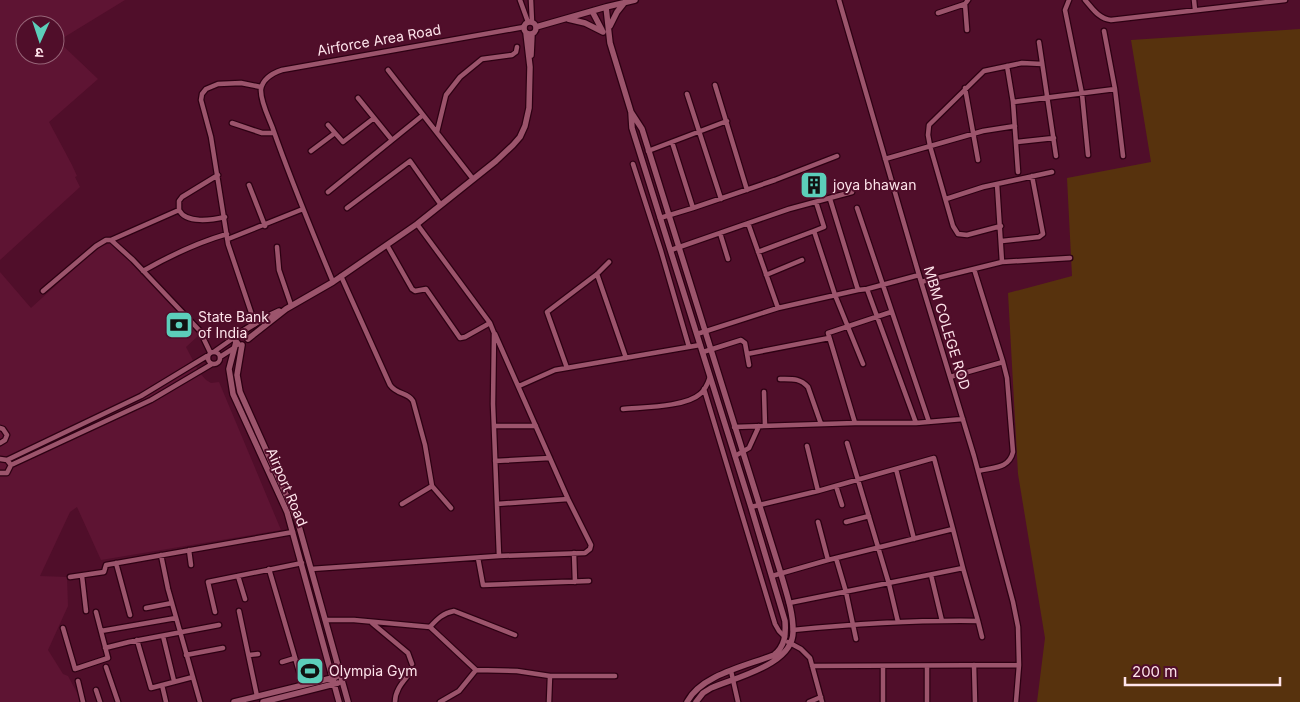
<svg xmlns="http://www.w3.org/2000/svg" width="1300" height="702" font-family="Inter,'Noto Sans Devanagari',sans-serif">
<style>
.built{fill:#5e1433;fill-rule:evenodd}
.green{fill:#57320d}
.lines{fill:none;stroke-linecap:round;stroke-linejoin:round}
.street-casing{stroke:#2d0013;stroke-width:7}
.secondary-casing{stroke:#2d0013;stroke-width:8}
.street{stroke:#9c546c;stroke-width:4.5}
.secondary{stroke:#9c546c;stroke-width:5.5}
.labels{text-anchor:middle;stroke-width:4;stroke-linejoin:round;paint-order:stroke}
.street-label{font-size:14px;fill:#fee4eb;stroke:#500e2a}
.poi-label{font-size:14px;fill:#fee4eb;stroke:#500e2a;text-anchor:start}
</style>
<rect width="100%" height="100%" fill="#500e2a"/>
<path class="built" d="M0,0H125L58,41L98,79L49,122L72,165L77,176L75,177L80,187L0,260ZM25,25H55V55H25Z
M110,243H113L128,258L199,335L186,347L199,372L206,380L211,383L219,382L281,530L101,560L77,507L70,512L40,576L67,577L68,606L48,650L63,674L68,676L82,702H0V272L31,308L97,248Z"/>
<path class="green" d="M1300,29V702H1037L1045,638L1018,474L1008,293L1072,276L1067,178L1151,162L1131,40Z"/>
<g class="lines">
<defs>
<path id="street" d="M520,0L528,22
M531,0L532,22
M839,0L919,275L974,456L1013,602L1018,627L1019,665L1016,702
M1069,0L1065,10L1082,94L1088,155
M1085,0C1093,9 1099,19 1111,20L1285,0
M1194,0L1195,10
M965,4L967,30
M938,13L965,4L968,0
M1104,31L1115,89L1123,156
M1039,42L1056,156
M1007,66L1013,102L1018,172
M388,70L473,179
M715,85L747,190
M965,88L978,160
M687,94L721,199
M358,98L392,140
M1013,102L1115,89
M232,123L262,133H274
M328,125L343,142L374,118
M437,132L446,95L460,77L482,59L512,55L516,52L517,47
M672,142L693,208
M1017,142L1054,138
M311,151L335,133
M648,151L727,121
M885,159L983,131L1015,126
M633,164L661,251L689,347
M997,184L1002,262
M249,185L265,226
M328,192L423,115
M830,199L858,290
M946,199L983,187L1052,172
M347,208L410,161L441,205
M857,208L929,422
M179,210V201L182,197L218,175
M660,218L693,208L775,180L837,156
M748,223L778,308
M1001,226L967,235L958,234L953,226L930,146L928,135L929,125L984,71L1022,63L1042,64
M814,231L824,227L816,202
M720,233L728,259
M228,239L303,209
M111,240L179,210C186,224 212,220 225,217
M1002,241L1039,237L1043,234L1032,176
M387,245L412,289L415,291L426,289L460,338L465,337L490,323
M277,247L279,270L291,305
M671,250L789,209L852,192
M758,252L814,231L835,295L863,364
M974,269L1003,362L1007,378L1013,452C1009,469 993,467 978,471
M143,271C171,255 196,243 227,234
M597,274L626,358
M766,275L802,260
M341,276L390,385C397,395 408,392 413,401L425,445L432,486L451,508
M333,282C312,231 291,181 273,129C269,118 260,101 261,89C263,78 273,73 282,70L524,27
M921,282L1002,262L1070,258
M867,289L916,423
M43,291L96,246L106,240H111L133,260L200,331L210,352
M255,324L228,244L211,137L201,100L202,94L206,89L218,84L241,83L261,87
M495,334L568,499L591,545L590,549L585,553L499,556
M697,334L778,308L858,290L867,289L919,275
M215,351L235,337
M208 358a6 6 0 1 1 12 0a6 6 0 1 1-12 0Z
M703,352L741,340L745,343L749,365
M747,354L829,338
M220,357L234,348
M567,368L547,312L597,274L609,262
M950,377L1003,362
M780,379C792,379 800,378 808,387L821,424
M519,386L555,370L700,345
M704,389L775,624L779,631L785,637
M764,392L765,426
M623,409C642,407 686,407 700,394C705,390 708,383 710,377
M855,423L828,333L891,312
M494,426H536
M734,427L855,423H916L963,419
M0,428L3,429L7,435L5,440L0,443
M847,443L889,584L898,622
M807,446L818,491
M735,456L749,448L759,426
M0,459L7,460L11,465L7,473H0
M7,460L141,396L207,356
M495,461L550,458
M11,465L151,400L212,364
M896,469L914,539
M836,486L842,505
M402,504L432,486
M497,504L568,499
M751,507L818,491L934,458L953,529L828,560L772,576
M818,522L828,560
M846,522L869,516
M953,529L963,568
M189,550L191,565
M574,553L575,582
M161,555L168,589L200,702
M478,558L483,585L589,581
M836,558L846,592L856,639
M116,563L130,615
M269,569L303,685
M311,569L499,556L493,404L494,333L490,323L417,224
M931,575L942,621
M82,576L86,611
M238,576L245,599
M70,577L104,572L106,565L293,532
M789,603L963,568L978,621C916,620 855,624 793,630
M146,608L172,603
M239,611L257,696
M215,612L208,582L302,563
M325,620H354L430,627C437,619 443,613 454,611L515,635
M978,621L982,637
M372,623L408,653L412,664
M430,627L476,670
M63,628L75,669L108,658L96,612
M101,631L176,618
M163,636L174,681
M137,640L151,688L193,677
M788,642L801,649L810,658L822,702
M105,648L129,642L219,625
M186,655L223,648
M249,655L258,654
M282,662L295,658
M974,665L975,702
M812,666L1019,665
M883,666V702
M106,667L118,702
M731,671L738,702
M78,681L83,702
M162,685L166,702
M96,690L100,702
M395,702C395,690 403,682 410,673
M440,702L459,691L476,670L517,671L550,676H615
M549,702L550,676
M809,702L821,697
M927,702V666"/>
<path id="secondary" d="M606,7L610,43L631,112L632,128L751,507L785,621C786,635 785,646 774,655C746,666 701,675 687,702
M592,11L602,30
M568,19L585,23L603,32
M524 28a6 6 0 1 1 12 0a6 6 0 1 1-12 0Z
M610,26L617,12L625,2
M536,27L606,7L635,0
M531,55L532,34
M631,112L642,129L781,574C786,592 793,611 793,630C795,664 737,677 711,688L703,693L696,702
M248,339L286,309L333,282L417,224L496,161L513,145L520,137L525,126L529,108L530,67L526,33
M236,342L229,369L233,394L287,512L339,702
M238,344L235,340L237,333L243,331L264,318L279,311
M242,345L237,375L240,392L297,519L348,702
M234,702L336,677
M263,702L338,683"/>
</defs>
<use href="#street" class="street-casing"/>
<use href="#secondary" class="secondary-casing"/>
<use href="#street" class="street"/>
<use href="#secondary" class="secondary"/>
</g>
<defs>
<symbol id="building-square" viewBox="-11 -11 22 22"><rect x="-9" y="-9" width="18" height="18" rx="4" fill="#5cceba" stroke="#500e2a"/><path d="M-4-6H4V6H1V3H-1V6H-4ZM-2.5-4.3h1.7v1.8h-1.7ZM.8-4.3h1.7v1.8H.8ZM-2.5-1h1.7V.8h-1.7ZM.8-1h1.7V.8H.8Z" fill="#111"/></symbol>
<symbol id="bank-square" viewBox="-11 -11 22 22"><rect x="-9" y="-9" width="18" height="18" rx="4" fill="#5cceba" stroke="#500e2a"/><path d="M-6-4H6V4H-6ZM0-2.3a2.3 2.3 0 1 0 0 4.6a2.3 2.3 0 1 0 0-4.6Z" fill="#111"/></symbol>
<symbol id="stadium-square" viewBox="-11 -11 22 22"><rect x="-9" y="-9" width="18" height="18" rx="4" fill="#5cceba" stroke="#500e2a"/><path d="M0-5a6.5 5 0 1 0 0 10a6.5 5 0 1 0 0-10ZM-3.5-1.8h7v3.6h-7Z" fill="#111"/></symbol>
</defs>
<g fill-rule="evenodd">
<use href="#building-square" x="798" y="169" width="32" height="32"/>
<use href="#bank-square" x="163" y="309" width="32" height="32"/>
<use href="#stadium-square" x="294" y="655" width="32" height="32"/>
</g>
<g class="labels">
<g class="street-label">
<text transform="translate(379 40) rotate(-10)" y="5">Airforce Area Road</text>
<text transform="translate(947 328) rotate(73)" y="5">MBM COLEGE ROD</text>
<text transform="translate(287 487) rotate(67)" y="5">Airport Road</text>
</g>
<g class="poi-label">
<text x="833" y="190">joya bhawan</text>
<text x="198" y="322">State Bank<tspan x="198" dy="16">of India</tspan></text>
<text x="329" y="676">Olympia Gym</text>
</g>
</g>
<g transform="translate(40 40) rotate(183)"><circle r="24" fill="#500e2a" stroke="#966477"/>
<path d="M0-4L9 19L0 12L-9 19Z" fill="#5cceba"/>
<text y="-8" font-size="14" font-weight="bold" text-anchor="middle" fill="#fee4eb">उ</text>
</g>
<path d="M1125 677v8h155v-8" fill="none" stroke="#fee4eb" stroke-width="2.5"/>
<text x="1132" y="677" font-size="15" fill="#fee4eb" stroke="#500e2a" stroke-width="4" paint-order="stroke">200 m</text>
</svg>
